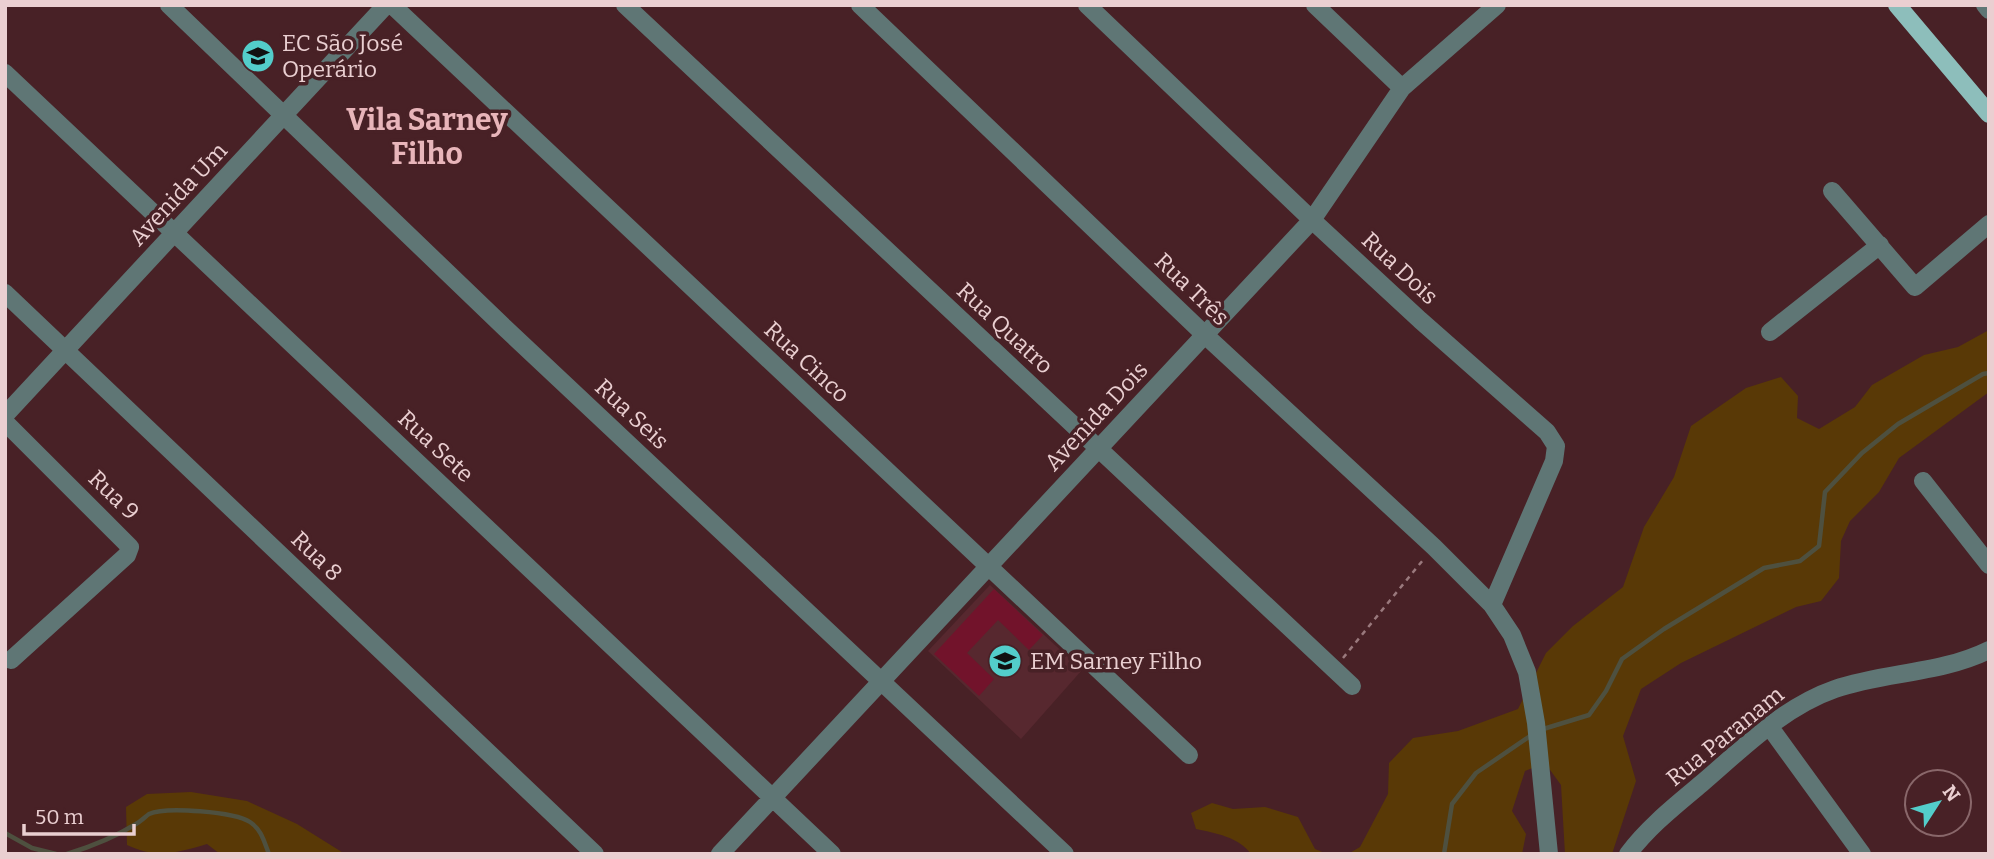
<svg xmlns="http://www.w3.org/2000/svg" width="1994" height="859" font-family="Bitter,serif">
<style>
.built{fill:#57282f}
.green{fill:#593906}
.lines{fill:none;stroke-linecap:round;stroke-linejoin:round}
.stream{stroke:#4e503f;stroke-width:4.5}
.building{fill:#72132b}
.path{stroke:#9a797d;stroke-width:2.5;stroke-dasharray:5 5;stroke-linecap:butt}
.minor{stroke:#5f7675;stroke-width:18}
.major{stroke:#8dbebb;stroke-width:18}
.labels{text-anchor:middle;stroke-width:7;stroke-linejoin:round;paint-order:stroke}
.poi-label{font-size:23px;fill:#eacfd1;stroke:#482126;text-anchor:start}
.street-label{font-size:23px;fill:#eacfd1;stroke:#482126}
.district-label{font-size:30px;font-weight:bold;fill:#e8b5ba;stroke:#482126}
</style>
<rect width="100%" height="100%" fill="#482126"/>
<path class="built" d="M990,585L1082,670L1021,739L928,651Z"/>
<path class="green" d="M1989,330V392L1899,458L1879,492L1850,521L1841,541L1839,578L1821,601L1796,607L1681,663L1641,689L1623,736L1636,781L1612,854H1565L1561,785L1545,763L1525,771L1512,811L1526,834L1522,854H1348L1360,847L1388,794L1389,763L1413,738L1458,731L1518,709L1546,653L1573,626L1623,587L1644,527L1674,477L1691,426L1746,388L1781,377L1798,396L1797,418L1819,429L1855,407L1872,385L1924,355L1958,347Z
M191,792L247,801L297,824L345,854H220L207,844C176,853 157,859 127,845L126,807L147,794Z
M1212,803L1233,809L1265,807L1298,817L1315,849L1327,854H1251C1239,837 1215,833 1196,829L1191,813Z"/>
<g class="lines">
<path class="stream" d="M1540,730L1589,715L1606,691L1622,659L1664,629L1764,568L1800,561L1819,546L1825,492L1862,453L1898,424L1983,374L1989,373
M5,833L32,848L56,854
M67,854C90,847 115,837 136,824C141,821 145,817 149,814C166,806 235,812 250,822C262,830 264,842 269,854
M1444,854L1452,804L1476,773L1533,734"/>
</g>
<path class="building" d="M994,589L1043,635L1029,650L998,620L967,653L994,679L979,696L934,654Z"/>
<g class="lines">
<path class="path" d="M1343,658L1423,560"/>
<path class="minor" d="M169,5L505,328L1065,854
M392,5L1189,755
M625,5L1352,686
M860,5L1205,335L1434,547L1492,605L1512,635L1527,672L1536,723L1549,854
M1087,5L1312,220L1420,320L1547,432L1556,446L1554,461L1492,605
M1315,5L1402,88
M1985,5L1989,10
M5,73L832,854
M1832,191L1915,287L1989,224
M5,293L595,854
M1770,332L1880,245
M5,415L386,5
M5,422L130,547L127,555L11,660
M1923,481L1989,565
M1769,726L1862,854
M720,854L1312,220L1402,88L1497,5
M1628,854C1648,827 1676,805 1701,784C1742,749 1783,707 1835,689C1885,672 1940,674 1989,650"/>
<path class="major" d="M1897,5L1989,114"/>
</g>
<defs>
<symbol id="school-disc" viewBox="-11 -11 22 22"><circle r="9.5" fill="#53cdca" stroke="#482126"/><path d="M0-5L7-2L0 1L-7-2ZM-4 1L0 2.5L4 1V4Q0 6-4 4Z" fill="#111"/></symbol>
</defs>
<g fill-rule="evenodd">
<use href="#school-disc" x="239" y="37" width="38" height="38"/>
<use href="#school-disc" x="986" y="642" width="38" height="38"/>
</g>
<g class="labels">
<g class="poi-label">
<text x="282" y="51">EC São José<tspan x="282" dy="26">Operário</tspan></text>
<text x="1030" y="669">EM Sarney Filho</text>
</g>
<g class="street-label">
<text transform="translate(178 194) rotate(-47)" y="8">Avenida Um</text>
<text transform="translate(1400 268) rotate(43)" y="8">Rua Dois</text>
<text transform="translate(1192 289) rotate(44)" y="8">Rua Três</text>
<text transform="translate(1005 328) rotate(43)" y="8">Rua Quatro</text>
<text transform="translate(807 362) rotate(43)" y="8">Rua Cinco</text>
<text transform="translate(632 414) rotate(43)" y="8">Rua Seis</text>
<text transform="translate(1096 416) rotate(-47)" y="8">Avenida Dois</text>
<text transform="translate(436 446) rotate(43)" y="8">Rua Sete</text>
<text transform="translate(114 495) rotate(44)" y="8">Rua 9</text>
<text transform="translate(317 556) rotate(44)" y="8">Rua 8</text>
<text transform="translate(1725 736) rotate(-39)" y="8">Rua Paranam</text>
</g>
<g class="district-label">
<text x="427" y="130">Vila Sarney<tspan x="427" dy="34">Filho</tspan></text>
</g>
</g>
<rect width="1994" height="859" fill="none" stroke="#eacfd1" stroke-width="14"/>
<g transform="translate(1938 803) rotate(54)"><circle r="33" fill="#482126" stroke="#89676a" stroke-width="2"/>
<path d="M0-5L12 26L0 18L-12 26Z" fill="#53cdca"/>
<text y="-10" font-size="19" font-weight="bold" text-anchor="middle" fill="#eacfd1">N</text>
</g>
<path d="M24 824v10h110v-10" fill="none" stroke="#eacfd1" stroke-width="3.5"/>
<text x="35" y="824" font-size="21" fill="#eacfd1" stroke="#482126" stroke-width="5" paint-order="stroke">50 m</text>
</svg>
